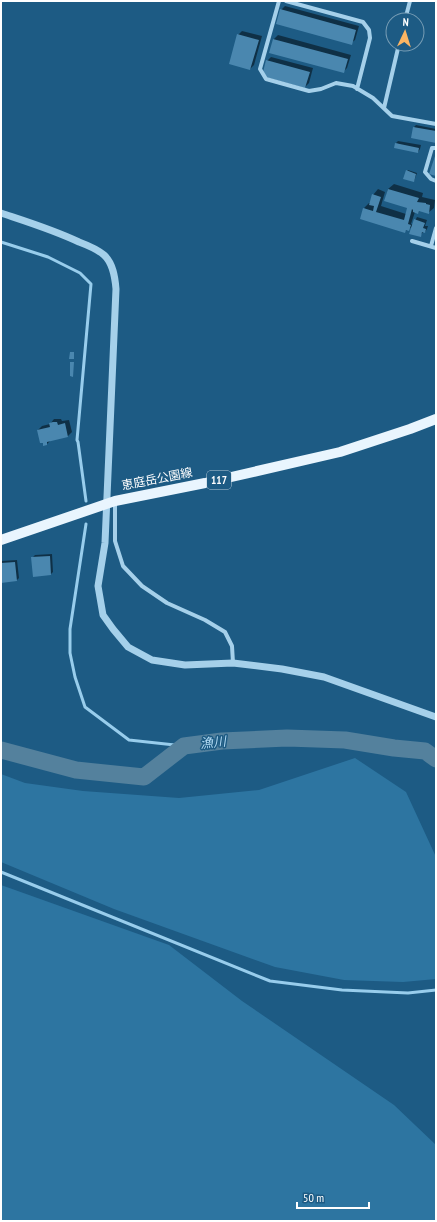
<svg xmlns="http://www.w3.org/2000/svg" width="437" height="1222" font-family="'PT Sans Narrow','Noto Sans JP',sans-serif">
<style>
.green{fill:#2d75a1}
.shadow{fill:#0007}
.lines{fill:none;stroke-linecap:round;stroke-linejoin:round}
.stream{stroke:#98cdec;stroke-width:3}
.river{stroke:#54819d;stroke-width:17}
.building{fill:#4a87af}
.minor{stroke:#a5d0ea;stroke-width:4}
.tertiary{stroke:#a5d0ea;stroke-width:7}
.primary{stroke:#e9f5fe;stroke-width:10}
.labels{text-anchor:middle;stroke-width:3;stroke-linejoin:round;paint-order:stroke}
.shield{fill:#1d5b84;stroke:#bbceda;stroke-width:1}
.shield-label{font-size:11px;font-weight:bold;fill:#fff}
.street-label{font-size:12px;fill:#fff;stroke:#1d5b84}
.water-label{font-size:13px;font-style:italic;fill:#b0d9f2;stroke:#1d5b84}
</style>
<rect width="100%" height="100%" fill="#1d5b84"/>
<path class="green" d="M355,758L406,792L436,857V979L403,982L344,980L275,967L114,909L1,862V774L25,783L83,791L179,798L259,790Z
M1,885L169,945L242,1001L394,1105L436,1145V1221H1Z"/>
<path class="shadow" d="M285,6L359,26L355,40L351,43L281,10Z
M242,31L262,36L254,65L250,69L238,35Z
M278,35L351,55L347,68L343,72L270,52L274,39Z
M271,57L313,68L309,83L305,87L267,61Z
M416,125L436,129V142L414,127Z
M398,141L421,145L420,149L418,152L396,143Z
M408,170L417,173L414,181L407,171Z
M394,184L423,193L422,197L435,200L434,208L428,213L420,210L418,213L415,212L411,224L413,225L417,217L427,220L425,226H428L427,229L425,232H423L420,236L412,227L405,231L364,208L369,203H370L373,195L378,189L385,192L381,206L406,214L408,207L385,200L388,189Z
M54,419H61L62,421L69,420L72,432L68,436L51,440L47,444L38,430L42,426L50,424Z
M52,554L53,572L51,574L34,576L32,558L35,555Z
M17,560L19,578L17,580L1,582V561Z"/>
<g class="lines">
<path class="stream" d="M1,242L48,257L80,273L91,284L77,440L78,442L86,501
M86,524L70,629V653L75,677L85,707L129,740L184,746
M1,872L270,981L342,990L408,993L436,990"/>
<path class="river" d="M1,750L76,770L144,777L184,746L222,741L287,738L345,740L394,748L425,751L436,759"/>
</g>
<path class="building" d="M280,9L356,30L352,45L276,24Z
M237,34L259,40L250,70L229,64Z
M273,39L348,59L344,73L269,53Z
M266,60L310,72L305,88L262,76Z
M413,127L436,131V143L411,138Z
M395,143L419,148L418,153L394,148Z
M436,153V176L429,174Z
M406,170L416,174L414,182L403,179Z
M388,189L419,198L417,202L426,203V204L430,205L429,214L419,211L418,214L413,212V210L412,209L408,224L411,225L409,231L406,230L405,233L360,219L363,208L373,211L374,206L369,205L372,194L381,197L376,212L404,220L407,208L384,201Z
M414,219L425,223L423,228L426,229L425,233L422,232L421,237L409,234Z
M70,352H74V359H69Z
M70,362H74L73,377L70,376Z
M53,422H57L58,425L65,423L68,437L47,442V445L43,446V443H40L37,430L50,427L49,423Z
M50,556L51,575L33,577L31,557Z
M15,562L17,581L1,583V563Z"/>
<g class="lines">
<path class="minor" d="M279,1L260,69L266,79L309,91L321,89L336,83L353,86L373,98L392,116L436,124
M286,1L363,22L369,30L370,38L357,89
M405,20L410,1
M384,108L399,44
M436,148H432L425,172L431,179L436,181
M412,241L436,248
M431,246L436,228
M115,501V541L123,566L142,586L167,603L205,620L225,632L232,646L233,663"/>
<path class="tertiary" d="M1,213C28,222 54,230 79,242C87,245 97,249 104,255C113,263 115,277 116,289L105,543L98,586L103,615L113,629L128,647L152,660L185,665L233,663L282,669L324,677L436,717"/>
<path class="primary" d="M1,540L115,501L205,483L340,452L410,429L436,419"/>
</g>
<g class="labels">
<rect class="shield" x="207" y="471" width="24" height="18" rx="3"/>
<g class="shield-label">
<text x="219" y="484">117</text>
</g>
<g class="street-label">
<text transform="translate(157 479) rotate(-11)" y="4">恵庭岳公園線</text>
</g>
<g class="water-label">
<text transform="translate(213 742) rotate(-6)" y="5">漁川</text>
</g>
</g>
<rect width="437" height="1222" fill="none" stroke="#ffffff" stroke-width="4"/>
<g transform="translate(405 32) rotate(4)"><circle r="19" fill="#1d5b84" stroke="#779db5"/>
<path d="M0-3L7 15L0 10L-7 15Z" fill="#fab563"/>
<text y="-6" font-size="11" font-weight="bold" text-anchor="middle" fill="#ffffff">N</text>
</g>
<path d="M297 1202v6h72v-6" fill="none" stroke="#ffffff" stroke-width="2"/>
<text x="303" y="1202" font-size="12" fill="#ffffff" stroke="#1d5b84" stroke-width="3" paint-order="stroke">50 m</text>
</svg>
